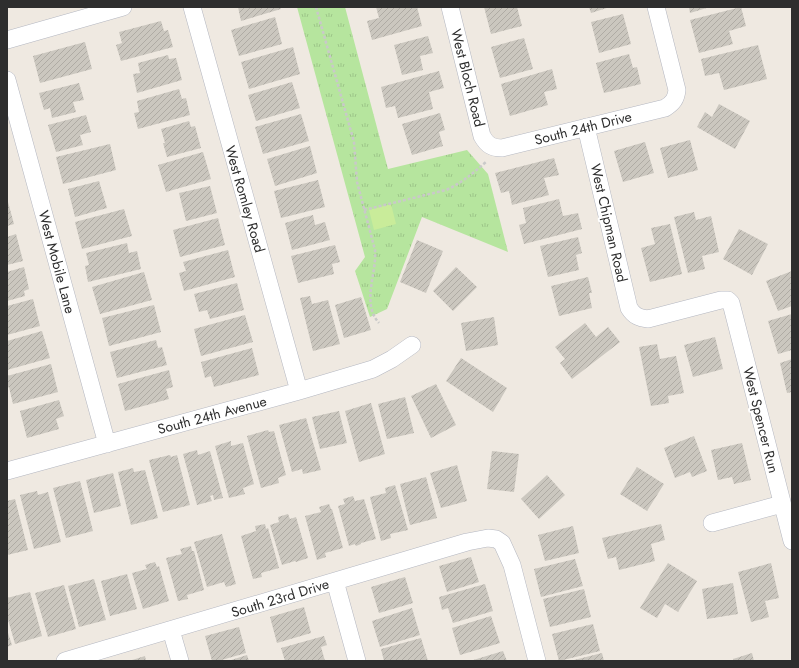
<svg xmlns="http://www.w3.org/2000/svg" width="799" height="668" font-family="Jost,sans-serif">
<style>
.grass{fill:url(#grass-tufts)}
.pitch{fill:#c9ec9a}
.building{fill:url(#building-hatch)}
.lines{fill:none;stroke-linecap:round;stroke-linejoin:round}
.street-casing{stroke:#b4b7c1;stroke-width:18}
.path{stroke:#c9c9c9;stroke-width:2.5;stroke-dasharray:3 2;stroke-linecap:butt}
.street{stroke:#fff;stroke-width:17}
.labels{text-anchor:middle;stroke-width:4;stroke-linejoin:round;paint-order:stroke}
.street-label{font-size:14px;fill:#2e2e2e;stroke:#fff}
</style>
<defs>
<pattern id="grass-tufts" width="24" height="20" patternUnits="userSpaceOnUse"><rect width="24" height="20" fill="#b6e59e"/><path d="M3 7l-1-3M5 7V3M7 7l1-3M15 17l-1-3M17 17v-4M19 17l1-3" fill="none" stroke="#9dc588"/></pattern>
<pattern id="building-hatch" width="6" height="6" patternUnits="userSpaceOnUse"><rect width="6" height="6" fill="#cbc7bf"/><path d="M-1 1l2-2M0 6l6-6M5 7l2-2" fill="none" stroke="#afaba4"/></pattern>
</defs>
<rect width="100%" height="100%" fill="#efe9e1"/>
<path class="grass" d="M297,7H345L388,169L467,150L488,174L508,252L422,217L387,309L370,317L355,271L365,257Z"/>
<path class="pitch" d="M391,204L396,224L374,230L369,210Z"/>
<path class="building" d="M238,7H280L281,9L241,21Z
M376,7H417L422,26L372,40L367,21L379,18Z
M484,7H517L522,26L491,34Z
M589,7H610L591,13Z
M689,7H710L690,13Z
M741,7L746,26L729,31L733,44L699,53L690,20Z
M623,14L631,44L599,53L591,22Z
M275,17L282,44L239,56L231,30Z
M161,21L164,31L168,30L173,47L121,61L116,45L122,43L119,32Z
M428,36L433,53L420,56L423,70L402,75L394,45Z
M524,38L533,69L500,78L491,47Z
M85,42L92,69L40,83L33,56Z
M758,45L767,79L724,90L719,73L705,76L701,59Z
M293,47L300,74L249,89L241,62Z
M629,54L633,68L637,67L641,84L604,93L596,63Z
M168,55L169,59L176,58L182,80L137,93L133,74L140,73L138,63Z
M552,69L557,89L544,92L548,105L510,116L501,84Z
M439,71L444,88L429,92L433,109L398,118L395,106L386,108L381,87Z
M292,82L300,108L256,121L248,95Z
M79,83L84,100L73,102L76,112L52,118L50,108L44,110L39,93Z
M179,89L182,99L186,98L190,115L138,129L134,113L139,112L137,101Z
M719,104L750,121L735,149L697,127L705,112L712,117Z
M440,113L445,130L439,132L443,146L412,155L402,124Z
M301,114L309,141L263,154L255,127Z
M86,115L91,132L80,135L83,145L56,152L48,125Z
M189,121L191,127L195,126L201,148L167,157L163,143H165L161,129Z
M690,140L698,170L668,178L660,148Z
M645,142L654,173L623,182L614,151Z
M110,144L116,170L63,184L56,157Z
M310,146L317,173L275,186L267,159Z
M203,152L211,179L166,192L158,165Z
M554,158L559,175L544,178L549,195L512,205L509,191L501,193L495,173Z
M318,180L325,207L281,218L274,191Z
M99,181L107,208L75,217L68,189Z
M210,186L217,213L186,221L179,193Z
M559,199L563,216L578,213L582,229L524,244L519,225L526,223L523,208Z
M8,202L14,224L7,226V203Z
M124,209L132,236L82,249L75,222Z
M694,212L696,220L711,216L719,252L702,256L705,269L688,273L674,217Z
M313,215L315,225L325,222L330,240L292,250L285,223Z
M218,218L225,245L180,257L173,230Z
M670,224L682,274L650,282L641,248L655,244L651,228Z
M739,229L768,244L752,275L723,259Z
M16,234L23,261L7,265V237Z
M578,237L582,253L576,255L579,270L548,277L540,246Z
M417,240L443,251L426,293L400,282Z
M127,243L129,253L137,251L141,269L88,282L85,266L89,265L86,253Z
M335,245L340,262L332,264L334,274L298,283L291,256Z
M228,250L235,277L184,291L179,273L186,271L183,262Z
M24,267L29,289L24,291L25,296L7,301V272Z
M456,267L477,287L453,311L433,291Z
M792,271V306L778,311L766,281Z
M144,272L152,300L100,314L92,287Z
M588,277L592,293H589L592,308L559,316L551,286Z
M237,283L244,310L210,319L207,310L199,312L194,294Z
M310,296L312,304L328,300L340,344L313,351L300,298Z
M361,297L371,330L344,338L335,305Z
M33,299L40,326L7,335V306Z
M154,305L161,332L109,346L102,318Z
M792,314V350L778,354L768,321Z
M245,315L253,342L201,356L194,329Z
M494,317L498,345L466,351L461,323Z
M585,323L596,337L608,327L620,342L572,379L560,363L565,359L555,347Z
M42,331L50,358L7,370V341Z
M715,337L723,369L693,377L684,345Z
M156,340L158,348L162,347L167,365L117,378L110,352Z
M657,344L660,359L676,356L684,393L668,396L669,403L651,406L639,347Z
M252,348L259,375L214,387L211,376L205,378L201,362Z
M461,358L507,388L493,412L446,381Z
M792,359V392L787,393L780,363Z
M51,364L58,392L13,404L9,387L7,388V376Z
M169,370L173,387L166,389L169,399L125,411L118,384Z
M436,384L456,425L431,438L411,396Z
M405,397L414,433L387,439L378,404Z
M59,400L64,416L56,419L59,429L27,438L20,411Z
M371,403L385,454L359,462L345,411Z
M339,411L347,443L320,449L312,417Z
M306,418L321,470L303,474L302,469L292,472L279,425Z
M268,430L269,432L274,431L286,475L278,478L279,483L261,488L247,436Z
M694,436L707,471L692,477L690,472L675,478L664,448Z
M231,441V446L243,443L254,484L243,488L245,494L229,498L215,446Z
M742,443L751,480L734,484L732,477L718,480L711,450Z
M197,450L198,455L210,451L223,498L214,500L213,495L210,496L212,501L197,505L183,454Z
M492,451L519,454L514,492L487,489Z
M170,455L171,457L177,455L190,505L163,512L149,460Z
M457,465L467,501L441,508L430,473Z
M637,467L664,484L647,511L620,494Z
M133,468L134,472L145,470L158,518L131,525L118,472Z
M113,473L121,506L94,513L86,480Z
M547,475L565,495L539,519L521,499Z
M426,477L437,518L410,525L400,484Z
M80,481L93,531L66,538L53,488Z
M395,485L408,530L390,534L391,538L381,541L370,497L386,493L385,488Z
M37,491L38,495L48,492L61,542L34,549L20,495Z
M353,496L355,501L364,499L376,539L361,543V544L356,546L355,544L349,546L338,506L345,504L343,499Z
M15,499L28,550L7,555V501Z
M329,504L331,509H332L343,548L325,553L326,557L317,560L305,516L321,512L319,507Z
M288,514L290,519L296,517L308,558L296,562L295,561L282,565L270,525L279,522L278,517Z
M265,524L266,529L268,528L279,568L261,573L262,577L253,579L241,536L256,531L255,526Z
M661,524L665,540L651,544L655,561L619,570L616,557L608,559L602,538Z
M573,526L579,553L545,561L538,535Z
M222,534L236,584L226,587L224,582L207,587L194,542Z
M191,546L192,551H194L204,590L187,595L188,599L178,601L166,558L182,554L180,549Z
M471,557L479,582L447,592L439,566Z
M575,559L583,586L541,597L534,569Z
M155,562L157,567L159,566L169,601L143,609L132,573L147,569L145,565Z
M668,563L697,581L678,612L665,604L657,618L640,608Z
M771,563L779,598L765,601L769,617L751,622L738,572Z
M127,574L137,609L110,616L101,581Z
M405,577L413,603L379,613L371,587Z
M94,579L106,620L79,627L68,586Z
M733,583L738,614L707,619L702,589Z
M485,584L493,611L453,623L448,608L442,610L439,597Z
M64,585L76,629L48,637L35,593Z
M584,589L591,617L550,627L543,599Z
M30,592L42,636L15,644L7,616V598Z
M304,607L311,633L277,643L270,617Z
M412,608L420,635L380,647L372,621Z
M491,616L500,643L460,655L452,628Z
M593,624L600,651L559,661L552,634Z
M239,627L246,653L218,661H212L205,636Z
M7,630L12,645L7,647Z
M324,636L327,645L321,647L325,661H285L281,648Z
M421,638L428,661H384L381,649Z
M503,651L507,661H470Z
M602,653L604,661H574V660Z
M752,653L754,661H733V659Z
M247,655L249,661H228Z
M145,656L146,661H129Z"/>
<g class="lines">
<defs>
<path id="street" d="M192,7L299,391
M450,7L482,136C487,145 492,148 502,148L665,108C673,103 676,99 677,90L656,7
M7,40L123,7
M7,80L107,444
M586,127L629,308C634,316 639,318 648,319L721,300H728L731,303L792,541
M7,471L299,391L373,369L392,359L412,345
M712,523L782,504
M335,581L357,661
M171,630L180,661
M65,661L467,542L488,538L496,539L502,543L512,565L537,661"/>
</defs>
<use href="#street" class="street-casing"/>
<path class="path" d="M316,7L354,142L357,182L375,250C377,274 361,303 379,323
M364,210L446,190C462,183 473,173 486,162"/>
<use href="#street" class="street"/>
</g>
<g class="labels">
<g class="street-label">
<text transform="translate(468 78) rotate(76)" y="5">West Bloch Road</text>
<text transform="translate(583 128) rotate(-14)" y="5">South 24th Drive</text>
<text transform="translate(245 199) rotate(74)" y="5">West Romley Road</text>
<text transform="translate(609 223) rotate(77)" y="5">West Chipman Road</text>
<text transform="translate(57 262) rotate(75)" y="5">West Mobile Lane</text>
<text transform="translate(212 415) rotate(-15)" y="5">South 24th Avenue</text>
<text transform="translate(761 420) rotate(76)" y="5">West Spencer Run</text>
<text transform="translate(280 598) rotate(-17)" y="5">South 23rd Drive</text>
</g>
</g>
<rect width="799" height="668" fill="none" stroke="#2e2e2e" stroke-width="16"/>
</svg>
